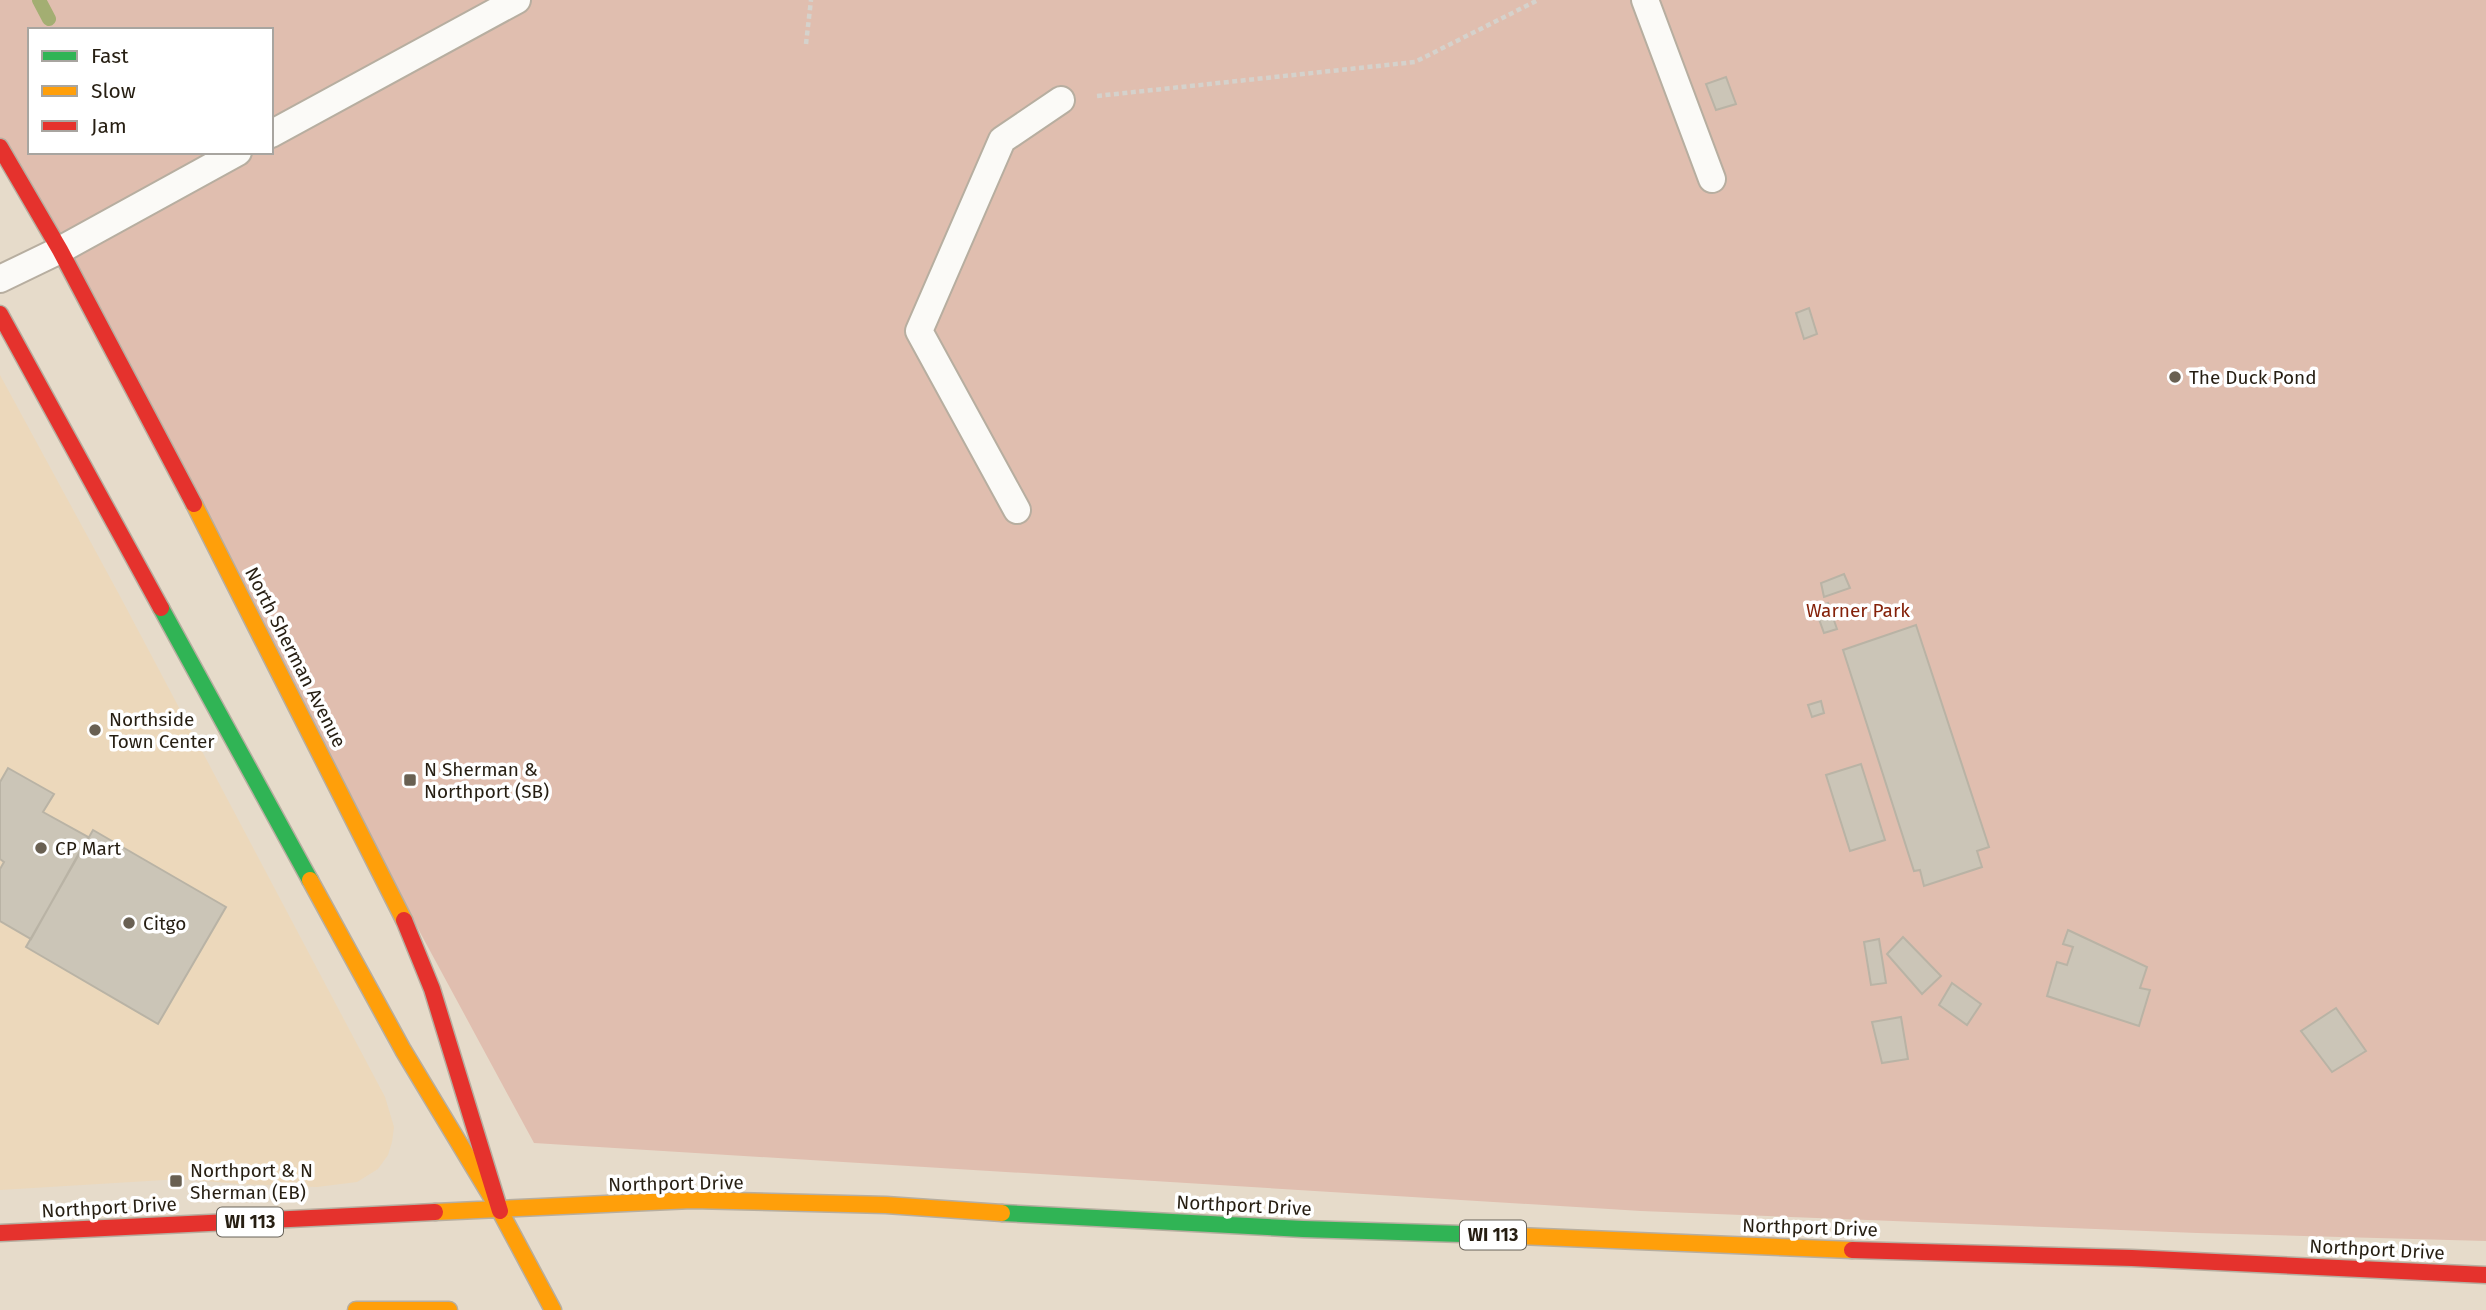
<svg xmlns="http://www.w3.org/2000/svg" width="2486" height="1310" font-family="'Fira Sans',sans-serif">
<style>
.built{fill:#ecd8bb}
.green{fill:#e0beaf;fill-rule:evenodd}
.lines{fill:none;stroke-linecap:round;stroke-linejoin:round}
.stream{stroke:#a3ae72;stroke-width:14}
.building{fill:#cbc5b7;stroke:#b9b3a5;stroke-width:2}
.lane-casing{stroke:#b7aea0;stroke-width:30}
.fast-casing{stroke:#b7aea0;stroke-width:19}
.slow-casing{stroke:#b7aea0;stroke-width:19}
.jam-casing{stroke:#b7aea0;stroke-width:19}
.path{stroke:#d5d2cc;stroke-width:4.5;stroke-dasharray:5 3.5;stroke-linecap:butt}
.lane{stroke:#fbfaf7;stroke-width:26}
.fast{stroke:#30b455;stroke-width:16}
.slow{stroke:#ff9f0a;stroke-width:16}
.jam{stroke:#e5322d;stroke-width:16}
.poi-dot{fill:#696052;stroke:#fff;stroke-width:2.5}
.labels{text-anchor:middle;stroke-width:7;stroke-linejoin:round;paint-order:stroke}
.shield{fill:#fff;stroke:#676259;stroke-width:2}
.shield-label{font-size:18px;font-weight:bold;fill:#261e12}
.poi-label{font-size:19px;fill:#261e12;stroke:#fff;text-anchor:start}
.park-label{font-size:19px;fill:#842109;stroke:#fff}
.street-label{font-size:19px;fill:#261e12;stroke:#fff}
</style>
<rect width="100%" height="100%" fill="#e6dbca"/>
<path class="built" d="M0,375L121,598L385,1097L394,1127L392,1142L388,1155L378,1169L357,1182L317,1187L238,1184L181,1179L0,1190Z"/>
<path class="green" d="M0,0H2486V1241L2197,1233L1641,1211L534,1143L0,156ZM30,30H271V152H30Z"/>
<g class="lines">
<path class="stream" d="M39,0L49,19"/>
</g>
<path class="building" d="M1726,77L1736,104L1716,110L1706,84Z
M1809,308L1817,334L1804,339L1796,313Z
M1844,574L1850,588L1824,597L1821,583Z
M1828,603L1837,629L1824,633L1815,608Z
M1916,625L1989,847L1977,851L1982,867L1924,886L1920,870L1914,871L1843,650Z
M1821,701L1824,713L1812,717L1808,705Z
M1861,764L1885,840L1850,851L1826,775Z
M8,768L54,794L43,812L88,837L31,939L0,921V869L4,862L0,859V782Z
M93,830L226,907L158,1024L26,947Z
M2068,930L2147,967L2140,988L2150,990L2139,1026L2047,996L2057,962L2067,965L2073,947L2063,944Z
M1903,937L1941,976L1922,994L1887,954Z
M1879,939L1886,983L1871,985L1864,942Z
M1952,983L1981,1004L1967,1025L1939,1005Z
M2336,1008L2366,1051L2332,1072L2301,1031Z
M1901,1017L1908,1059L1882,1063L1872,1022Z"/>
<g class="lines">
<defs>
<path id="lane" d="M1645,0L1712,179
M271,134L517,0
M0,279L60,250L238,152
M1017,510L919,331L1002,140L1061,100"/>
<path id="fast" d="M161,608L310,880
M1002,1213L1303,1229L1494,1235"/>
<path id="slow" d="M194,504L404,920
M310,880L403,1050L500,1211L553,1310
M435,1212L692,1200L886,1205L1002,1213
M1494,1235L1852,1250
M356,1310H449"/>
<path id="jam" d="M0,147L60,250L194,504
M0,314L161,608
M404,920L432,989L500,1211
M0,1233L435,1212
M1852,1250L2132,1258L2486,1275"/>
</defs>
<use href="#lane" class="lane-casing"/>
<use href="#fast" class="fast-casing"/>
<use href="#slow" class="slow-casing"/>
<use href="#jam" class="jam-casing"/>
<path class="path" d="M806,44L811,0
M1097,96L1415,62L1538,0"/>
<use href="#lane" class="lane"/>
<use href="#fast" class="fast"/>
<use href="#slow" class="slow"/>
<use href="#jam" class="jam"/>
</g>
<g class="poi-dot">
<circle cx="2175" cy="377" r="7"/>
<circle cx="95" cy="730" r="7"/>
<rect x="403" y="773" width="14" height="14" rx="3.5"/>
<circle cx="41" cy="848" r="7"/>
<circle cx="129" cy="923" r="7"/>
<rect x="169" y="1174" width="14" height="14" rx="3.5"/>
</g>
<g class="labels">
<g class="shield">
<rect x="217" y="1207.5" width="66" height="29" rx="5"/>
<rect x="1460" y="1220.5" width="66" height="29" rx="5"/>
</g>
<g class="shield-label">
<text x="250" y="1228">WI 113</text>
<text x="1493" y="1241">WI 113</text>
</g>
<g class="poi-label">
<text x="2189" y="384">The Duck Pond</text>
<text x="109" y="726">Northside<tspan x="109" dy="22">Town Center</tspan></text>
<text x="424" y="776">N Sherman &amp;<tspan x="424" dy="22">Northport (SB)</tspan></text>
<text x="55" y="855">CP Mart</text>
<text x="143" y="930">Citgo</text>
<text x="190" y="1177">Northport &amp; N<tspan x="190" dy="22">Sherman (EB)</tspan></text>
</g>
<g class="park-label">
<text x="1858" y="617">Warner Park</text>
</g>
<g class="street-label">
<text transform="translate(296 657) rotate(63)" y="7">North Sherman Avenue</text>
<text transform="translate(676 1183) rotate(-1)" y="7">Northport Drive</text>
<text transform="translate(1244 1205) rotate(3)" y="7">Northport Drive</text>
<text transform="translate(109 1207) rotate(-3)" y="7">Northport Drive</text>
<text transform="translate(1810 1227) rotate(2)" y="7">Northport Drive</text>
<text transform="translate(2377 1249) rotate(3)" y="7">Northport Drive</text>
</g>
</g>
<rect x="28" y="28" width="245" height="126" fill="#ffffff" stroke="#a8a5a0" stroke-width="2"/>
<rect x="42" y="51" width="35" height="10" fill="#30b455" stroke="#a8a5a0" stroke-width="2"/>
<text x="91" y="63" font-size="21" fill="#261e12">Fast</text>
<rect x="42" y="86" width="35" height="10" fill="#ff9f0a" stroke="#a8a5a0" stroke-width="2"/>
<text x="91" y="98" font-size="21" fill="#261e12">Slow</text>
<rect x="42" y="121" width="35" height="10" fill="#e5322d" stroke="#a8a5a0" stroke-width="2"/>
<text x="91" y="133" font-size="21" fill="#261e12">Jam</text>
</svg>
